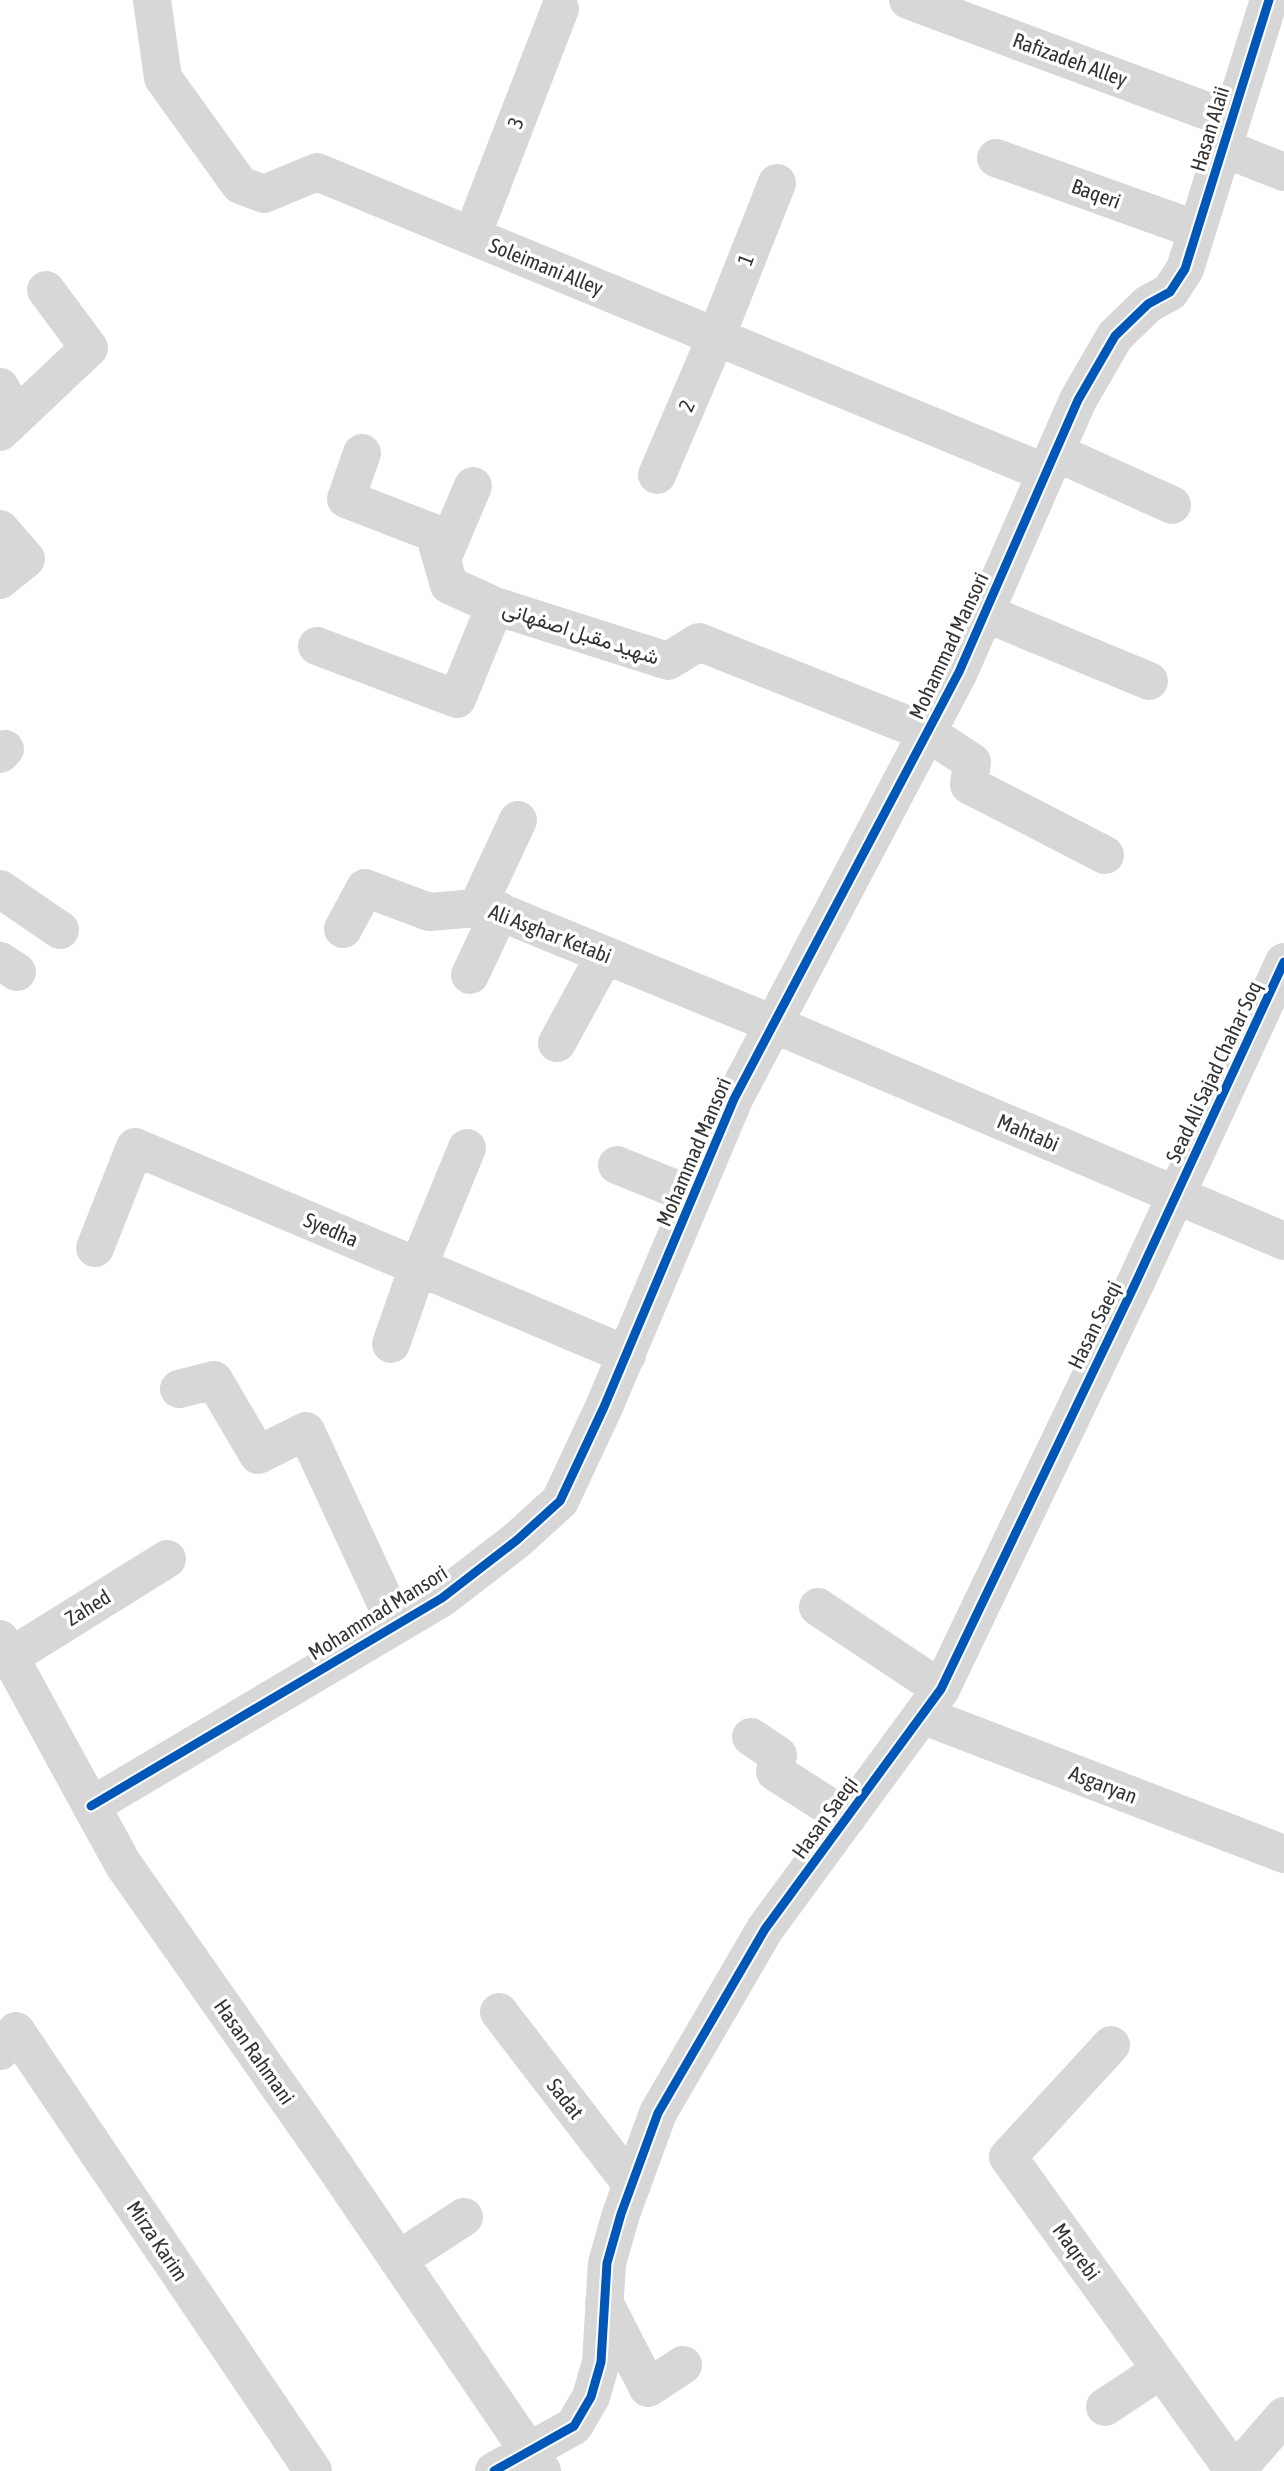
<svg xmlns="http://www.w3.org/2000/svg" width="1284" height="2471" font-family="'Asap Condensed',Vazirmatn,sans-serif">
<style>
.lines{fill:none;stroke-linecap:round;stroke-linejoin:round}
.minor{stroke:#d7d7d7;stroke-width:38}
.cycleway-casing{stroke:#fff;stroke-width:13}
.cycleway{stroke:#0057b8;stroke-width:9}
.labels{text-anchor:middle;stroke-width:7;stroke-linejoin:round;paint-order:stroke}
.street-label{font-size:21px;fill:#333;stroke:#fff}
</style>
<rect width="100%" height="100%" fill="#fff"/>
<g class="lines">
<path class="minor" d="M152,0L163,78L240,185L264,194L317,172L1046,473
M908,0L1231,120
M1223,148L1284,172
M996,158L1197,230
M472,236L560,9
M0,387L17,416
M0,432L89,348L46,290
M1055,452L1172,505
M362,453L346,499L434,533L449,585L495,606L668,661L699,642L928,733L972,762L969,785L1105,855
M657,475L716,337L777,183
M0,529L26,559L0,580
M442,559L473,486
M985,613L1149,681
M317,646L457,699L495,606
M0,754L5,749
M0,889L60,930
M477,908L518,820
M343,929L365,888L429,912L488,907L773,1024L1284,1241
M0,961L17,972
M470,975L500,911
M557,1043L605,955
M617,1165L693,1196
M95,1248L135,1147L627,1355
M391,1344L418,1267L467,1148
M179,1389L214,1380L258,1455L306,1431L396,1625
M818,1607L941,1689
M0,1639L123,1864L327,2155L542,2471
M10,1657L167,1559
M922,1715L1284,1854
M751,1737L778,1755L775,1772L847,1818
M91,1806L442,1598L517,1540L560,1501L604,1407L734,1099L959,672L1078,400L1115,336L1148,304L1170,292L1185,269L1269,0
M499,2012L632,2185
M1111,2045L1008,2157L1234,2471
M0,2051L16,2031L313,2471
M398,2260L464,2217
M604,2302L648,2388L683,2365
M1105,2407L1161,2370
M494,2471L574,2426L591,2397L601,2362L607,2263L621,2214L658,2113L765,1929L941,1689L1135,1284L1284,962
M1236,2471L1284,2416"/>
<defs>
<path id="cycleway" d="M91,1806L442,1598L517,1540L560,1501L604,1407L734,1099L959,672L1078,400L1115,336L1148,304L1170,292L1185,269L1269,0
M494,2471L574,2426L591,2397L601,2362L607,2263L621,2214L658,2113L765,1929L941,1689L1135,1284L1284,962"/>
</defs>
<use href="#cycleway" class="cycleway-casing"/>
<use href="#cycleway" class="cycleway"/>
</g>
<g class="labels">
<g class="street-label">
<text transform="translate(1070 60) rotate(20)" y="7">Rafizadeh Alley</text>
<text transform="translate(516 123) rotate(-69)" y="7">3</text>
<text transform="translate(1210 129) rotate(-73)" y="7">Hasan Alaii</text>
<text transform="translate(1096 194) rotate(20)" y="7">Baqeri</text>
<text transform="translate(746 260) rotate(-69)" y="7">1</text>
<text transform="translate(546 267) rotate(22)" y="7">Soleimani Alley</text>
<text transform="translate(687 406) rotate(-67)" y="7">2</text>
<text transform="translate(581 633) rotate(18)" y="7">شهید مقبل اصفهانی</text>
<text transform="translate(949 646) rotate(-65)" y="7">Mohammad Mansori</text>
<text transform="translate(550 934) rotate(21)" y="7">Ali Asghar Ketabi</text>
<text transform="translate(1214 1072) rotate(-65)" y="7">Sead Ali Sajad Chahar Soq</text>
<text transform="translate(1028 1133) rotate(23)" y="7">Mahtabi</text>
<text transform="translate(694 1152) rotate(-67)" y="7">Mohammad Mansori</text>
<text transform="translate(331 1230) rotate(23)" y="7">Syedha</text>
<text transform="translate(1095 1325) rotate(-64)" y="7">Hasan Saeqi</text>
<text transform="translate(88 1608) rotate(-32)" y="7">Zahed</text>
<text transform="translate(378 1613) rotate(-32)" y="7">Mohammad Mansori</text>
<text transform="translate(1103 1785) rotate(21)" y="7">Asgaryan</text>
<text transform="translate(825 1818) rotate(-54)" y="7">Hasan Saeqi</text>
<text transform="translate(254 2052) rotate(55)" y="7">Hasan Rahmani</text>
<text transform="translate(565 2099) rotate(52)" y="7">Sadat</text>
<text transform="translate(157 2241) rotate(56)" y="7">Mirza Karim</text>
<text transform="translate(1076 2252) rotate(54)" y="7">Maqrebi</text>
</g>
</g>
</svg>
